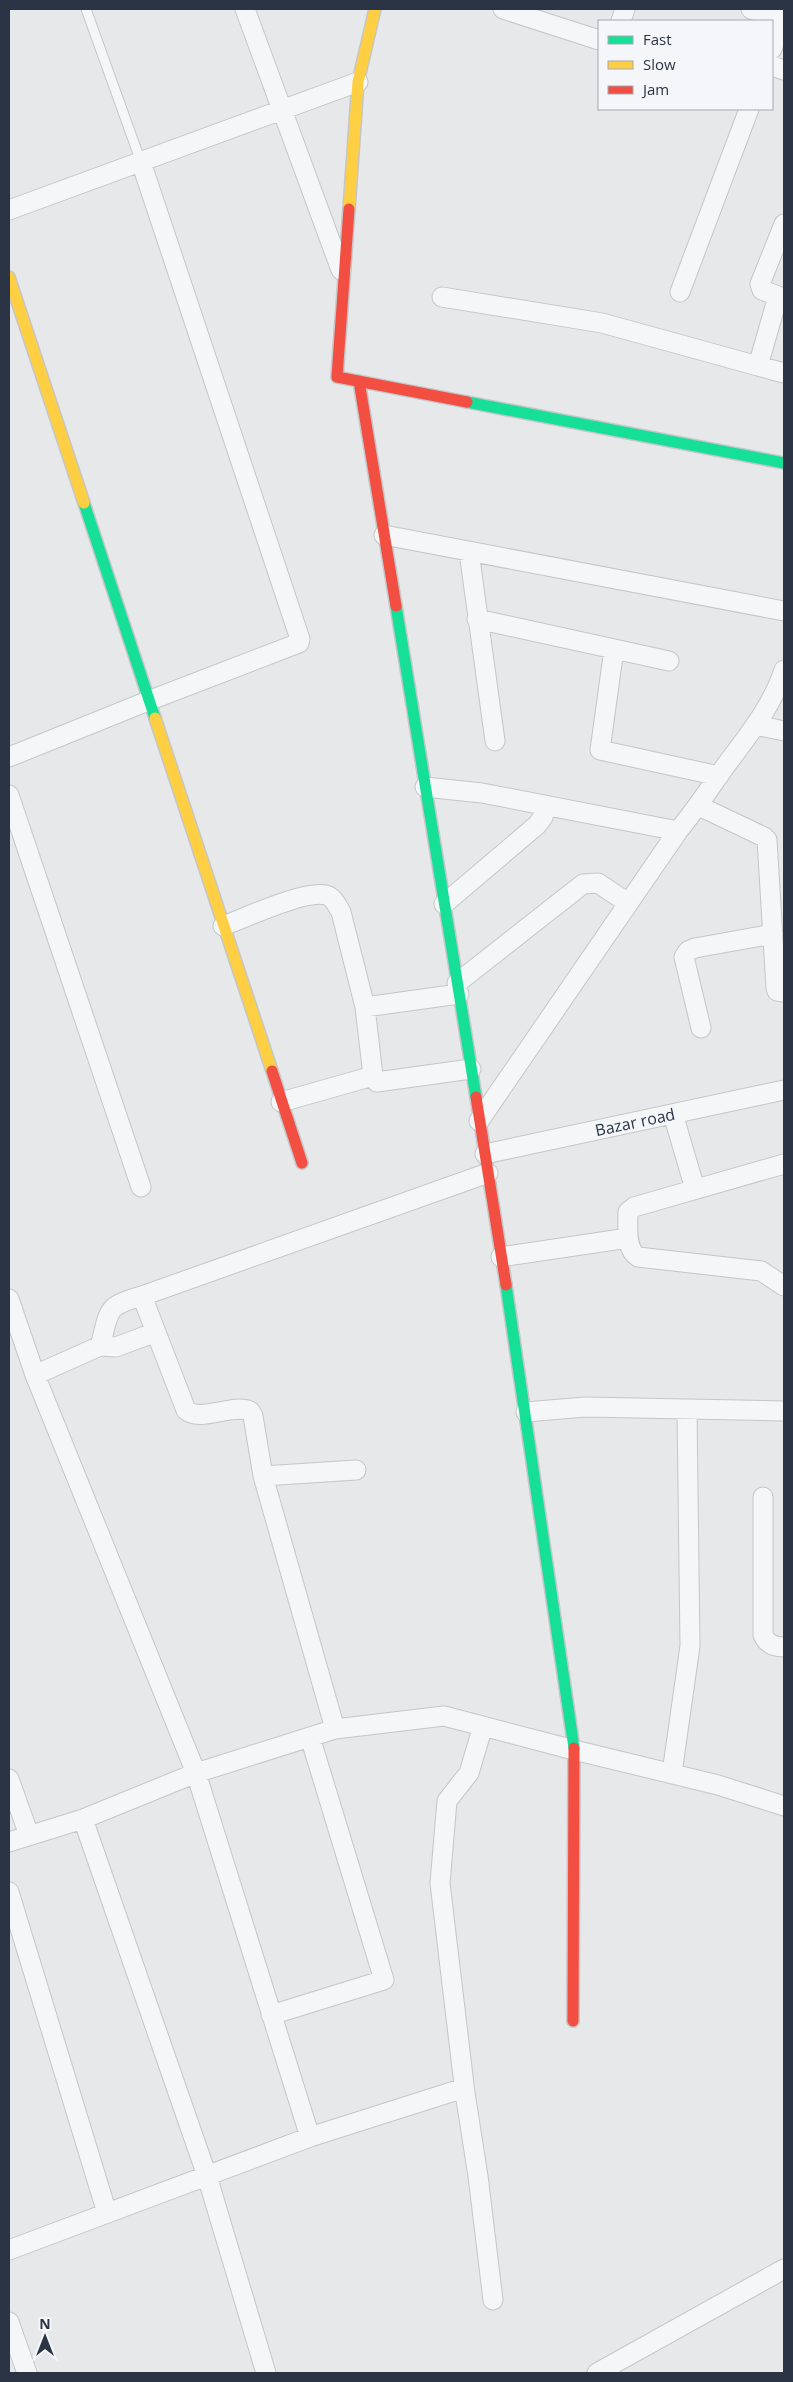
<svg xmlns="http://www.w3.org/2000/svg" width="793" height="2382" font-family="'Open Sans',sans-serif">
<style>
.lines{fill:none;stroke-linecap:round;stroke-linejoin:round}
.lane-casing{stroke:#c4c6c8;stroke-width:11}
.street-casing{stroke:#c4c6c8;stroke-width:21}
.fast-casing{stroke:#c4c6c8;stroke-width:14}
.slow-casing{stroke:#c4c6c8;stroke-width:14}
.jam-casing{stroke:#c4c6c8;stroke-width:14}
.lane{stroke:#f5f6f7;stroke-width:9}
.street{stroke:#f5f6f7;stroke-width:19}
.fast{stroke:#16e098;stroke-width:11}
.slow{stroke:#ffcf43;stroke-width:11}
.jam{stroke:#f24e42;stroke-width:11}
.labels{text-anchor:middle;stroke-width:4.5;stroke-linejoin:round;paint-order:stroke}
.street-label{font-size:16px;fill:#2b3445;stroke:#f4f6f9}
</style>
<rect width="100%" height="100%" fill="#e6e8ea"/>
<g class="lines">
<defs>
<path id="lane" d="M86,9L141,162"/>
<path id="street" d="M245,9L341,270
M503,9L599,40
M751,9L783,20L772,49
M621,21L625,9
M772,66L784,70
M9,210L358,82
M784,224L760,284L762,290L778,296L758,366L784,373
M680,292L749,109
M442,297L602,323L758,366
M384,535L784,611
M469,552L495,741
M477,619L669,661
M614,649L600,750L719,776
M756,725L784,731
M9,757L148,701L299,643L300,639L141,162
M425,787L482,793L678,831L479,1121
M9,795L141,1187
M699,806L764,837L767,840L776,988L777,991L784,992
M678,831C693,813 706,794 719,775C743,741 771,710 784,670
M444,904L537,825L543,817L546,806
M223,926C245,918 304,890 326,895C334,897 337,906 341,912L365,1007L459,994
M457,983L583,884L598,883L628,903
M365,1007L373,1076L377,1082L471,1069
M701,1028L684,957L688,951L695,948L773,934
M281,1102L373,1076
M673,1114L695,1189
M485,1154L784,1090
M784,1164L634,1207L628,1212C628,1226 625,1249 638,1257L761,1271L784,1286
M501,1257L628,1238
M9,1299L35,1375L196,1773L310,2137
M100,1346C110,1311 104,1306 142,1296
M35,1375L100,1346L116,1347L156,1332
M526,1412L585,1407L784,1411
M263,1476L253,1416L250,1411C233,1403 200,1423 186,1410L142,1296L488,1173
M763,1497V1635C767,1644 774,1647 784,1647
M483,1726L469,1773L447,1801L440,1883L465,2093L478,2176L493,2300
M335,1729L263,1476L356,1470
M672,1773L690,1646L687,1410
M9,1779L29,1835
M83,1819L207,2176L266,2373
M9,1842L83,1819L196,1773L335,1729L444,1716L574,1750L718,1785L784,1806
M9,1892L107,2213
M271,2015L384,1980L310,1737
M9,2250L310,2137L464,2088
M9,2322L27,2373
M597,2373L784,2269"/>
<path id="fast" d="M467,402L784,463
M84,503L155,718
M396,606L476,1097
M506,1285L574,1748"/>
<path id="slow" d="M349,209L358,82L375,9
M9,277L84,503
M155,718L272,1071"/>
<path id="jam" d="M349,209L337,377L467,402
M359,381L396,606
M272,1071L302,1163
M476,1097L506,1285
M573,2021L574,1748"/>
</defs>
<use href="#lane" class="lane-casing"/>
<use href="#street" class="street-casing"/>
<use href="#fast" class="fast-casing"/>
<use href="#slow" class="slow-casing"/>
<use href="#jam" class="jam-casing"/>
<use href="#lane" class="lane"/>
<use href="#street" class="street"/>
<use href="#fast" class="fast"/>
<use href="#slow" class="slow"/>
<use href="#jam" class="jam"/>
</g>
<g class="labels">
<g class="street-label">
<text transform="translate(635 1122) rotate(-12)" y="6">Bazar road</text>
</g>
</g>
<rect width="793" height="2382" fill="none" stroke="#2b3445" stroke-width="20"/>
<rect x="598" y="20" width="175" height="90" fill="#f4f6f9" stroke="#a4a8b1"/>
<rect x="608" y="36" width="25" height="8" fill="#16e098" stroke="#a4a8b1"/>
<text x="643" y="45" font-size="15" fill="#2b3445">Fast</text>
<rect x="608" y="61" width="25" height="8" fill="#ffcf43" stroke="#a4a8b1"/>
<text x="643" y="70" font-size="15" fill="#2b3445">Slow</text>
<rect x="608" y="86" width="25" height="8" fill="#f24e42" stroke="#a4a8b1"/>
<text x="643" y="95" font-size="15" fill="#2b3445">Jam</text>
<g transform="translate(45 2337)" stroke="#f4f6f9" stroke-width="4" paint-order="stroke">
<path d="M0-4L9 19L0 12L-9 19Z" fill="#2b3445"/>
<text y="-8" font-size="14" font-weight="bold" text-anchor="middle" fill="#2b3445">N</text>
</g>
</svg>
